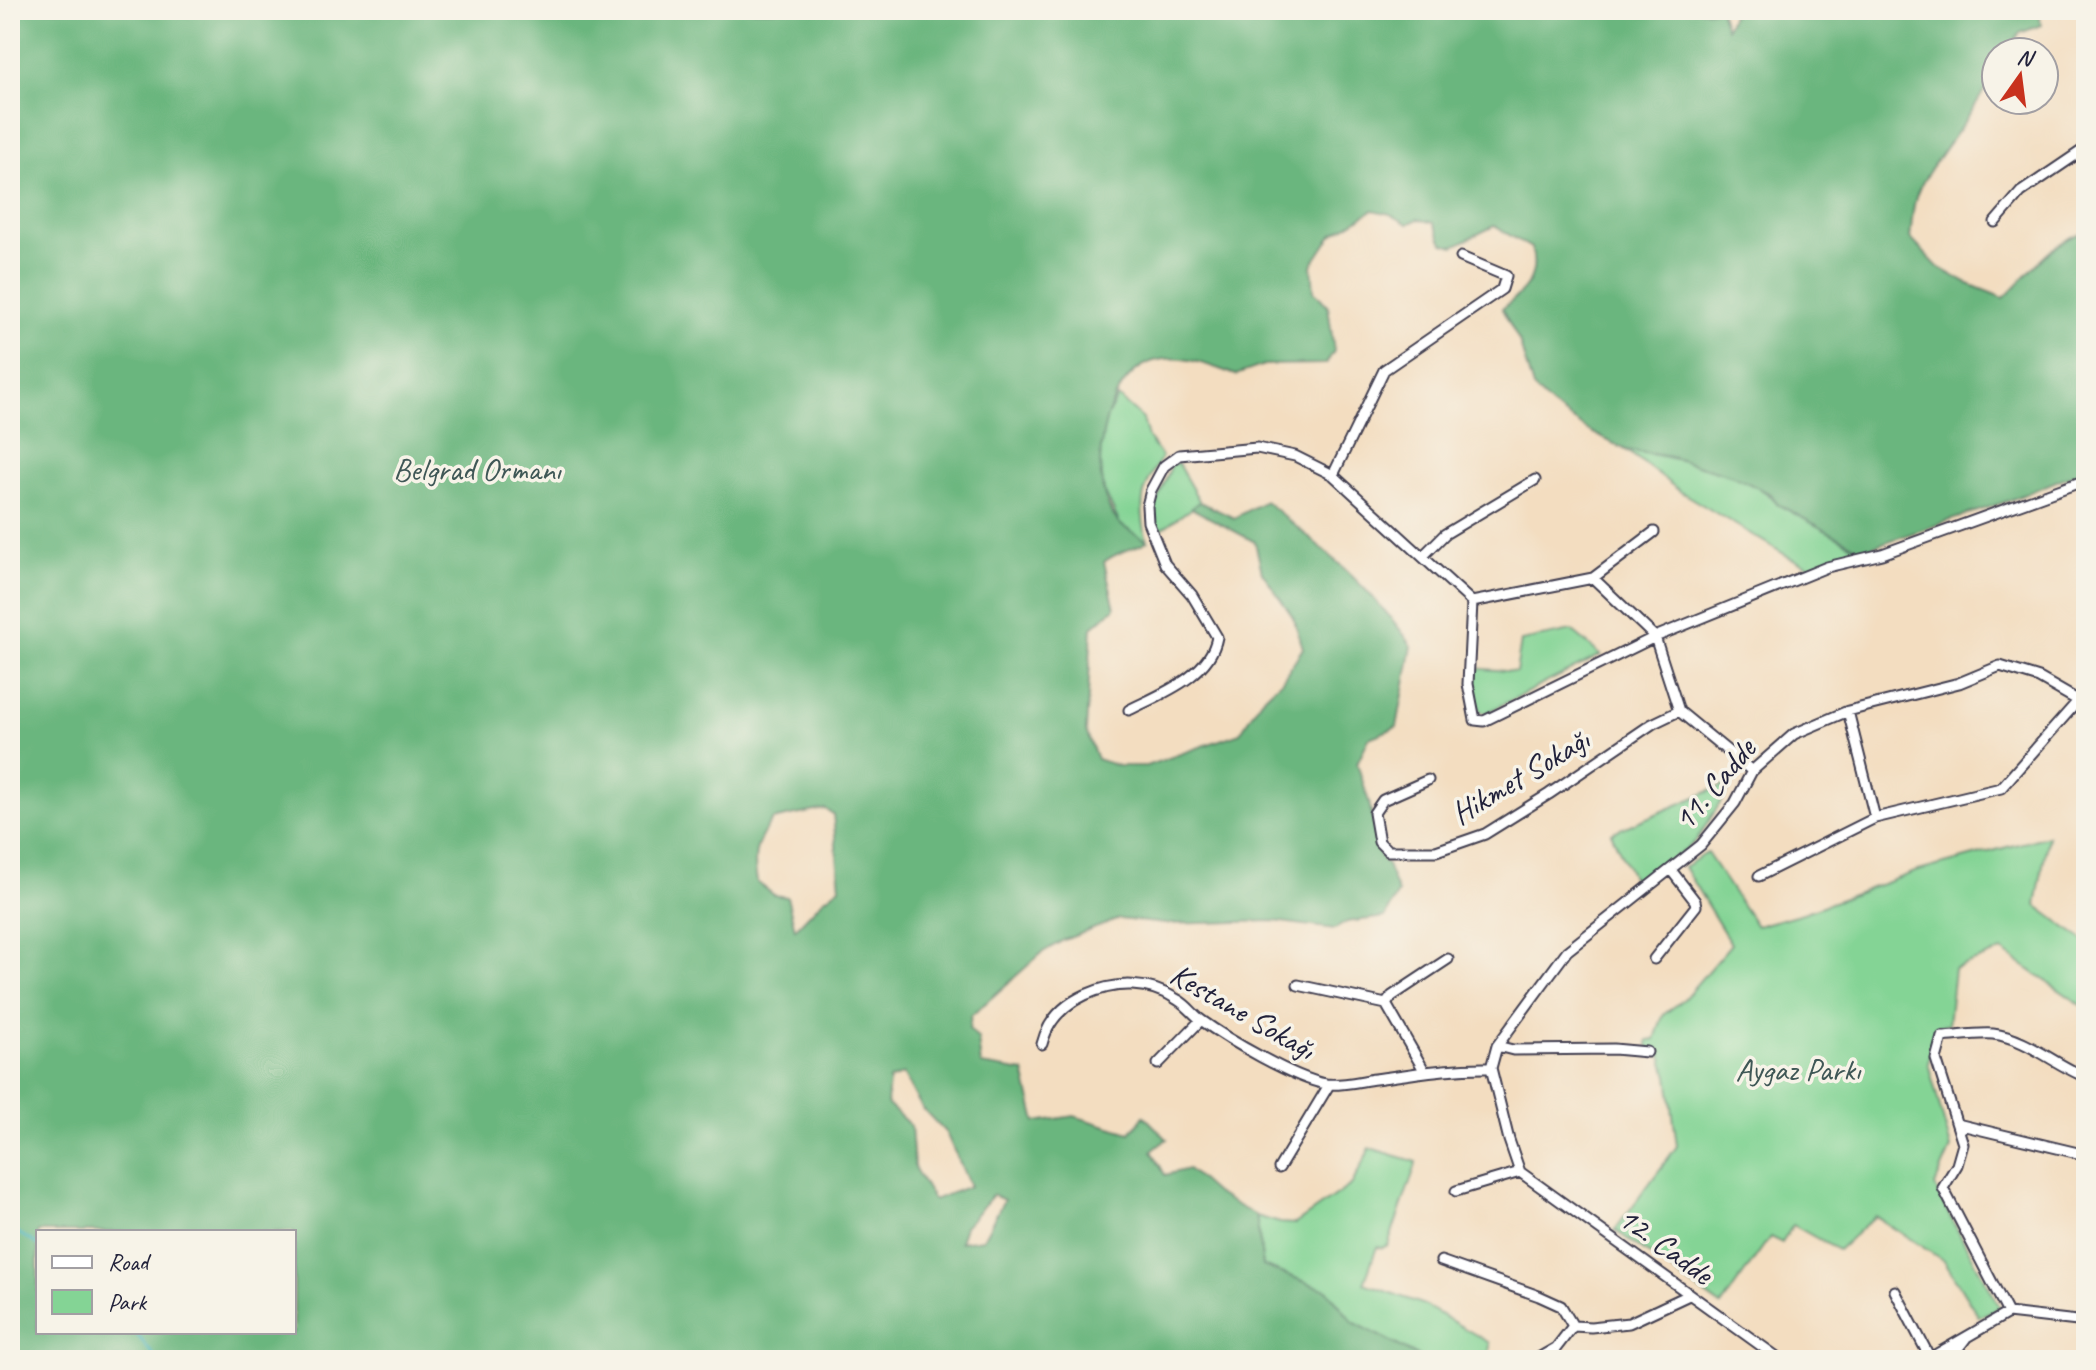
<svg xmlns="http://www.w3.org/2000/svg" width="2096" height="1370" font-family="Caveat,sans-serif">
<style>
.green{fill:#84d495;stroke:#537b68;stroke-width:2}
.forest{fill:#6bb67e;stroke:#466c5c;stroke-width:2;fill-rule:evenodd}
.lines{fill:none;stroke-linecap:round;stroke-linejoin:round}
.stream{stroke:#3fafb8;stroke-width:3}
.minor-casing{stroke:#413e4f;stroke-width:13}
.minor{stroke:#fff;stroke-width:9}
.labels{text-anchor:middle;stroke-width:7;stroke-linejoin:round;paint-order:stroke}
.park-label{font-size:32px;fill:#3f5756;stroke:#f7f3e8}
.street-label{font-size:32px;fill:#22223b;stroke:#f7f3e8}
</style>
<rect width="100%" height="100%" fill="#f7f3e8"/>
<filter id="ink" filterUnits="userSpaceOnUse"><feTurbulence type="fractalNoise" baseFrequency=".0125" numOctaves="2"/><feDisplacementMap in="SourceGraphic" scale="16" xChannelSelector="R" yChannelSelector="G"/><feConvolveMatrix kernelMatrix="1 2 1 2 8 2 1 2 1" color-interpolation-filters="sRGB"/></filter>
<filter id="wash" filterUnits="userSpaceOnUse"><feTurbulence type="fractalNoise" baseFrequency=".006" numOctaves="4" result="noise"/><feDisplacementMap in="SourceGraphic" scale="32" xChannelSelector="R" yChannelSelector="G"/><feGaussianBlur stdDeviation="1.8" result="paint"/><feColorMatrix in="noise" values="0 0 0 0 0 0 0 0 0 0 0 0 0 0 0 0 0 1.4 0 .05"/><feComposite in="paint" operator="in"/></filter>
<g filter="url(#wash)">
<rect width="100%" height="100%" fill="#f3ddc0"/>
<path class="green" d="M1118,397L1143,419L1148,438L1162,457C1141,490 1138,503 1147,541L1121,526L1104,491L1099,455L1102,425Z
M1626,450C1661,455 1758,473 1777,504L1862,550L1810,569L1808,565L1791,558L1681,492Z
M1172,464H1178L1200,502L1159,531L1153,520L1155,506Z
M1572,631L1601,655L1486,713L1480,712L1476,700L1474,668L1516,672L1521,641Z
M1734,781L1696,841L1671,861L1635,883L1611,833Z
M2048,836L2036,905L2086,942V1008L2002,951L1954,969L1948,1025L1938,1026L1928,1063L1951,1148L1935,1185L1941,1200L2000,1307L1979,1317L1944,1261L1875,1216L1838,1250L1793,1225L1782,1243L1770,1237L1721,1306L1615,1230L1677,1146L1668,1076L1662,1055L1649,1056L1648,1040L1655,1039L1663,1015L1684,999L1731,944L1684,867L1707,853L1756,926L1803,913L1915,872Z
M1370,1148L1417,1162L1388,1245L1382,1248L1377,1247L1364,1283L1424,1305L1490,1343L1489,1360H1425L1353,1322L1327,1290L1263,1266L1256,1216L1280,1223L1295,1224L1352,1184Z"/>
<path class="forest" d="M10,10H1720L1726,28L1734,10H2039L2041,25L2020,33L2005,52H1996C1996,95 1934,153 1917,194C1912,207 1912,224 1910,238L1938,267L1966,283L2004,298C2030,274 2050,241 2086,232V469L2008,501L1862,550L1777,504L1771,494L1733,476L1670,457L1626,450L1589,431L1552,406L1533,388L1519,341L1502,309C1524,292 1540,277 1531,248L1494,226L1454,246L1443,243L1434,223L1418,219L1408,224L1390,214L1373,210L1332,235L1312,265L1314,291L1328,306L1334,351L1326,364L1264,365L1236,375C1210,366 1186,354 1158,360C1101,372 1082,484 1120,524C1127,531 1139,534 1147,541C1133,550 1117,551 1104,562L1115,608L1092,627L1086,731L1097,759L1118,766H1146L1240,733L1261,700L1282,680L1303,648L1293,617L1262,572L1255,542L1191,508L1200,502L1234,518L1265,501C1318,544 1373,589 1412,646L1397,727L1369,738L1357,763L1369,802L1380,856L1387,865L1398,893L1385,917L1347,922L1335,929L1273,921L1165,924L1119,919L1064,940L1043,952L971,1016L969,1029L978,1039L981,1065L1024,1072L1036,1122L1074,1116L1130,1133L1144,1116L1167,1139L1152,1151L1165,1175L1188,1169L1215,1193L1256,1216L1263,1266L1327,1290L1353,1322L1425,1360H10ZM825,809L833,814L840,887L822,901L795,929L787,897L774,895L757,882C752,853 756,843 772,820ZM903,1074L922,1108L946,1133L970,1186L933,1200L914,1167L911,1126L887,1104L889,1080ZM993,1195L1004,1200L983,1239L960,1242L965,1226ZM38,1232H294V1332H38Z"/>
<g class="lines">
<path class="stream" d="M10,1228L38,1245
M135,1332L157,1360"/>
</g>
</g>
<g filter="url(#ink)">
<g class="lines">
<defs>
<path id="minor" d="M1995,222L2021,192L2086,148
M1333,475L1384,370L1502,289L1506,276L1461,257
M1423,556L1445,534L1535,480
M1593,578L1655,637L1679,711L1752,771
M1472,602L1468,684L1475,720L1484,721L1655,637L1827,567L1882,554L2086,480
M1472,602L1593,578L1654,532
M1129,710C1161,694 1210,676 1217,637L1192,595L1165,564L1148,522L1147,506L1151,490L1164,466L1179,455L1257,448L1295,456L1333,475L1472,602
M1848,711L1875,818
M1428,780L1383,800L1374,813L1379,842L1388,851H1436L1485,834L1549,794L1652,724L1679,711
M1759,876L1875,818L2001,788L2078,701L2086,695
M1654,959L1696,906L1695,901L1671,870
M1298,985L1386,1004
M1042,1044C1048,1020 1063,1005 1085,995C1116,981 1149,981 1178,1000C1187,1005 1193,1014 1201,1020C1227,1039 1295,1079 1326,1084C1341,1086 1360,1081 1375,1079C1413,1074 1452,1067 1491,1068
M1497,1046L1513,1050L1614,1049L1647,1052
M1158,1064L1201,1020
M1425,1072L1386,1004L1392,996L1448,959
M1957,1124L2086,1155
M1279,1168L1329,1085
M1520,1172L1509,1140L1491,1068L1497,1046L1567,951L1701,845L1735,803L1752,771L1794,734L1848,711L1959,683L2000,666L2039,678L2086,705
M1520,1172L1781,1360
M1456,1191L1520,1172
M1441,1261L1539,1296L1561,1306L1573,1326L1591,1327L1629,1323L1689,1295
M1895,1291L1928,1354
M2008,1313L1943,1188L1957,1165L1963,1144L1936,1059L1942,1037C1958,1036 1977,1033 1993,1034C2027,1038 2055,1065 2086,1077
M1937,1354L2008,1313L2086,1322
M1537,1359L1556,1348L1573,1326
M1949,1360L1966,1338"/>
</defs>
<use href="#minor" class="minor-casing"/>
<use href="#minor" class="minor"/>
</g>
</g>
<g class="labels">
<g class="park-label">
<text x="477" y="480">Belgrad Ormanı</text>
<text x="1798" y="1080">Aygaz Parkı</text>
</g>
<g class="street-label">
<text transform="translate(1520 776) rotate(-31)" y="11">Hikmet Sokağı</text>
<text transform="translate(1714 784) rotate(-50)" y="11">11. Cadde</text>
<text transform="translate(1243 1011) rotate(30)" y="11">Kestane Sokağı</text>
<text transform="translate(1666 1245) rotate(36)" y="11">12. Cadde</text>
</g>
</g>
<rect width="2096" height="1370" fill="none" stroke="#f7f3e8" stroke-width="40"/>
<rect x="36" y="1230" width="260" height="104" fill="#f7f3e8" stroke="#a29fa3" stroke-width="2"/>
<rect x="52" y="1256" width="40" height="12" fill="#ffffff" stroke="#a29fa3" stroke-width="2"/>
<text x="108" y="1270" font-size="24" fill="#22223b">Road</text>
<rect x="52" y="1290" width="40" height="24" fill="#84d495" stroke="#a29fa3" stroke-width="2"/>
<text x="108" y="1310" font-size="24" fill="#22223b">Park</text>
<g transform="translate(2020 76) rotate(14)"><circle r="38" fill="#f7f3e8" stroke="#a29fa3" stroke-width="2"/>
<path d="M0-6L14 30L0 20L-14 30Z" fill="#c8321e"/>
<text y="-12" font-size="22" font-weight="bold" text-anchor="middle" fill="#22223b">N</text>
</g>
</svg>
